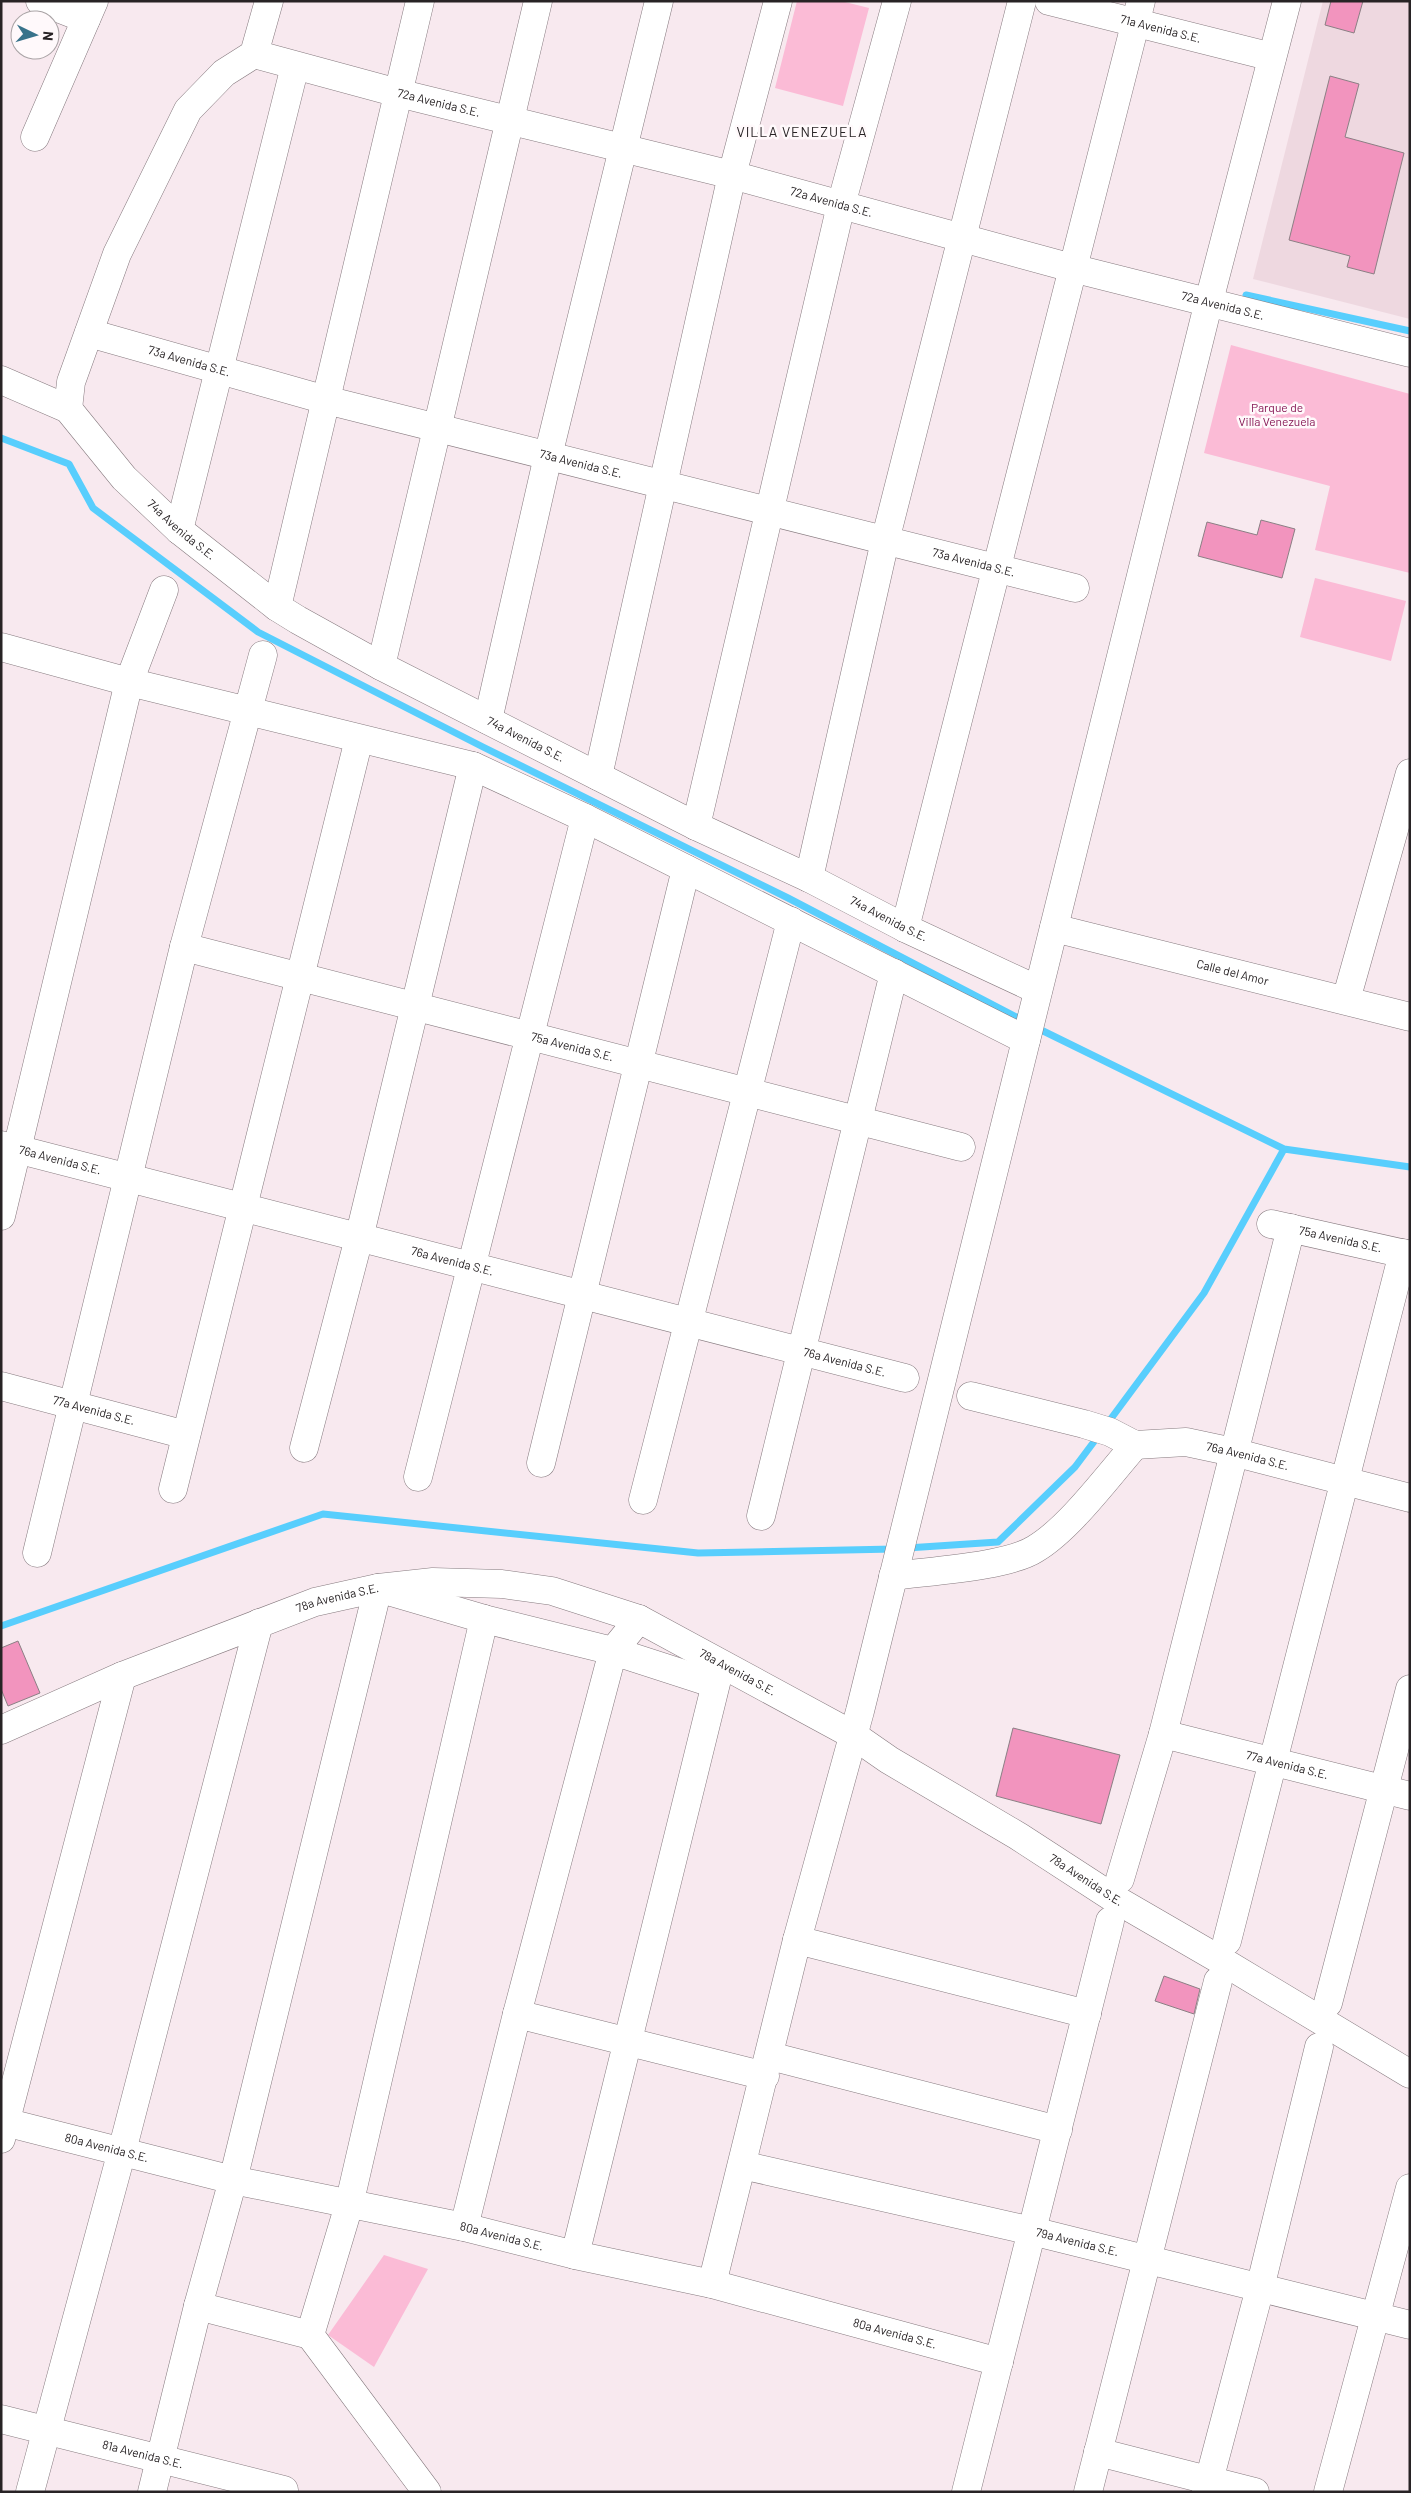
<svg xmlns="http://www.w3.org/2000/svg" width="1411" height="2493" font-family="Barlow,sans-serif">
<style>
.built{fill:#eed8e0}
.park{fill:#fbbbd6}
.lines{fill:none;stroke-linecap:round;stroke-linejoin:round}
.stream{stroke:#58cefd;stroke-width:7}
.building{fill:#f294be;stroke:#8b7f84}
.minor-casing{stroke:#867a7f;stroke-width:29}
.minor{stroke:#fff;stroke-width:28}
.labels{text-anchor:middle;stroke-width:5;stroke-linejoin:round;paint-order:stroke}
.street-label{font-size:12px;fill:#282325;stroke:#fff9fb}
.park-label{font-size:12px;fill:#861855;stroke:#fff9fb}
.neighbourhood-label{font-size:14px;letter-spacing:1px;fill:#282325;stroke:#fff9fb}
</style>
<rect width="100%" height="100%" fill="#f8e9ef"/>
<path class="built" d="M1323,1H1410V319L1253,279Z"/>
<path class="park" d="M797,1H841L869,8L843,106L775,88Z
M1231,345L1410,394V573L1315,550L1330,486L1204,453Z
M1315,578L1406,601L1391,661L1300,637Z
M384,2255L428,2269L374,2367L328,2335Z"/>
<g class="lines">
<path class="stream" d="M1246,295L1410,331
M1,438L69,464L93,508L258,632L483,747L788,898L1026,1022
M1035,1027L1284,1149L1410,1167
M1107,1424L1204,1293L1284,1149
M907,1548L998,1542L1075,1467L1099,1435
M1,1626L323,1514L698,1553L894,1549"/>
</g>
<path class="building" d="M1331,1H1363L1354,33L1325,25Z
M1330,76L1359,84L1345,137L1404,153L1374,274L1347,267L1350,256L1289,240Z
M1261,520L1295,529L1282,578L1198,556L1207,522L1257,535Z
M18,1641L40,1693L8,1706L1,1689V1648Z
M1013,1728L1120,1755L1101,1824L996,1796Z
M1164,1976L1200,1989L1194,2014L1155,2001Z"/>
<g class="lines">
<defs>
<g id="minor">
<path d="M40,1L86,19"/>
<path id="s1" d="M1049,1L1272,57"/>
<path id="s2" d="M254,54L398,93L732,175L1072,268L1410,353"/>
<path d="M35,137L94,1"/>
<path id="s3" d="M89,333L326,400L1075,588"/>
<path id="s4" d="M1,380L68,409L124,478L179,530L277,607L298,620L381,666L696,826L809,878L905,928L1038,990"/>
<path d="M68,409L71,382L117,254L188,110L224,73L254,54L269,1"/>
<path d="M179,530L295,66"/>
<path d="M277,607L420,1"/>
<path d="M1,647L129,682L473,766L585,818L1026,1040"/>
<path d="M381,666L538,1"/>
<path d="M488,720L548,456L659,1"/>
<path d="M598,776L732,175L778,1"/>
<path d="M696,826L841,205L897,1"/>
<path d="M809,878L885,541L1022,1"/>
<path d="M905,928L1141,1"/>
<path id="s5" d="M1054,928L1410,1017"/>
<path id="s6" d="M184,947L961,1147"/>
<path d="M1346,1000L1410,773"/>
<path id="s7" d="M1,1145L905,1378"/>
<path d="M1,1216L129,682L164,590"/>
<path id="s8" d="M1271,1224L1410,1255"/>
<path id="s9" d="M1,1386L186,1435"/>
<path id="s10" d="M971,1396L1084,1424L1110,1432L1135,1445L1186,1442L1233,1452L1410,1498"/>
<path d="M304,1448L359,1238L473,766"/>
<path d="M541,1463L686,869"/>
<path d="M418,1477L585,818"/>
<path d="M173,1489L359,739"/>
<path d="M643,1500L791,921"/>
<path d="M761,1516L894,973"/>
<path d="M37,1553L184,947L263,655"/>
<path d="M893,1576C928,1571 1007,1567 1035,1549C1069,1529 1108,1476 1135,1445"/>
<path id="s11" d="M1,1730L122,1676L315,1602L378,1588L433,1582L502,1584L552,1591L639,1619L853,1735L889,1760L1018,1836L1115,1899L1222,1961L1410,2074"/>
<path id="s12" d="M1163,1734L1410,1796"/>
<path d="M1120,1879L1163,1734L1291,1228"/>
<path d="M797,1940L1087,2014"/>
<path d="M1227,1941L1403,1253"/>
<path d="M1328,2003L1410,1689"/>
<path d="M517,2014L765,2076"/>
<path d="M770,2056L1058,2130"/>
<path id="s13" d="M1,2121L233,2180L464,2227L575,2255L712,2284L999,2362"/>
<path d="M1,2139L122,1676"/>
<path id="s14" d="M742,2165L1032,2231L1410,2325"/>
<path d="M464,2227L517,2014L613,1651L715,1684"/>
<path d="M575,2255L720,1667"/>
<path d="M712,2284L797,1940L860,1711L1209,301L1287,1"/>
<path d="M198,2306L310,2335"/>
<path id="s15" d="M1,2419L284,2490"/>
<path d="M1098,2452L1255,2492"/>
<path d="M30,2492L122,2151L259,1623"/>
<path d="M152,2492L198,2306L233,2180L378,1588L484,1619L613,1651L639,1619"/>
<path d="M427,2492L310,2335L349,2205L484,1619"/>
<path d="M966,2492L1110,1921"/>
<path d="M1088,2492L1218,1981"/>
<path d="M1206,2492L1260,2288L1319,2047"/>
<path d="M1328,2492L1410,2188"/>
</g>
</defs>
<use href="#minor" class="minor-casing"/>
<use href="#minor" class="minor"/>
</g>
<g class="labels">
<g class="street-label">
<text dy="4" stroke="none"><textPath href="#s1" startOffset="115">71a Avenida S.E.</textPath></text>
<text dy="4" stroke="none"><textPath href="#s2" startOffset="191">72a Avenida S.E.</textPath></text>
<text dy="4" stroke="none"><textPath href="#s2" startOffset="596">72a Avenida S.E.</textPath></text>
<text dy="4" stroke="none"><textPath href="#s2" startOffset="1001">72a Avenida S.E.</textPath></text>
<text dy="4" stroke="none"><textPath href="#s3" startOffset="104">73a Avenida S.E.</textPath></text>
<text dy="4" stroke="none"><textPath href="#s3" startOffset="509">73a Avenida S.E.</textPath></text>
<text dy="4" stroke="none"><textPath href="#s4" startOffset="239">74a Avenida S.E.</textPath></text>
<text dy="4" stroke="none"><textPath href="#s3" startOffset="914">73a Avenida S.E.</textPath></text>
<text dy="4" stroke="none"><textPath href="#s4" startOffset="644">74a Avenida S.E.</textPath></text>
<text dy="4" stroke="none"><textPath href="#s4" startOffset="1049">74a Avenida S.E.</textPath></text>
<text dy="4" stroke="none"><textPath href="#s5" startOffset="184">Calle del Amor</textPath></text>
<text dy="4" stroke="none"><textPath href="#s6" startOffset="401">75a Avenida S.E.</textPath></text>
<text dy="4" stroke="none"><textPath href="#s7" startOffset="61">76a Avenida S.E.</textPath></text>
<text dy="4" stroke="none"><textPath href="#s8" startOffset="71">75a Avenida S.E.</textPath></text>
<text dy="4" stroke="none"><textPath href="#s7" startOffset="466">76a Avenida S.E.</textPath></text>
<text dy="4" stroke="none"><textPath href="#s7" startOffset="871">76a Avenida S.E.</textPath></text>
<text dy="4" stroke="none"><textPath href="#s9" startOffset="96">77a Avenida S.E.</textPath></text>
<text dy="4" stroke="none"><textPath href="#s10" startOffset="286">76a Avenida S.E.</textPath></text>
<text dy="4" stroke="none"><textPath href="#s11" startOffset="362">78a Avenida S.E.</textPath></text>
<text dy="4" stroke="none"><textPath href="#s11" startOffset="782">78a Avenida S.E.</textPath></text>
<text dy="4" stroke="none"><textPath href="#s12" startOffset="128">77a Avenida S.E.</textPath></text>
<text dy="4" stroke="none"><textPath href="#s11" startOffset="1188">78a Avenida S.E.</textPath></text>
<text dy="4" stroke="none"><textPath href="#s13" startOffset="109">80a Avenida S.E.</textPath></text>
<text dy="4" stroke="none"><textPath href="#s13" startOffset="514">80a Avenida S.E.</textPath></text>
<text dy="4" stroke="none"><textPath href="#s14" startOffset="344">79a Avenida S.E.</textPath></text>
<text dy="4" stroke="none"><textPath href="#s13" startOffset="919">80a Avenida S.E.</textPath></text>
<text dy="4" stroke="none"><textPath href="#s15" startOffset="146">81a Avenida S.E.</textPath></text>
</g>
<g class="park-label">
<text x="1277" y="412">Parque de<tspan x="1277" dy="14">Villa Venezuela</tspan></text>
</g>
<g class="neighbourhood-label">
<text x="802" y="137">VILLA VENEZUELA</text>
</g>
</g>
<rect width="1411" height="2493" fill="none" stroke="#282325" stroke-width="5"/>
<g transform="translate(35 35) rotate(95)"><circle r="24" fill="#fff9fb" stroke="#a9a3a5"/>
<path d="M0-4L9 19L0 12L-9 19Z" fill="#38738b"/>
<text y="-8" font-size="14" font-weight="bold" text-anchor="middle" fill="#282325">N</text>
</g>
</svg>
